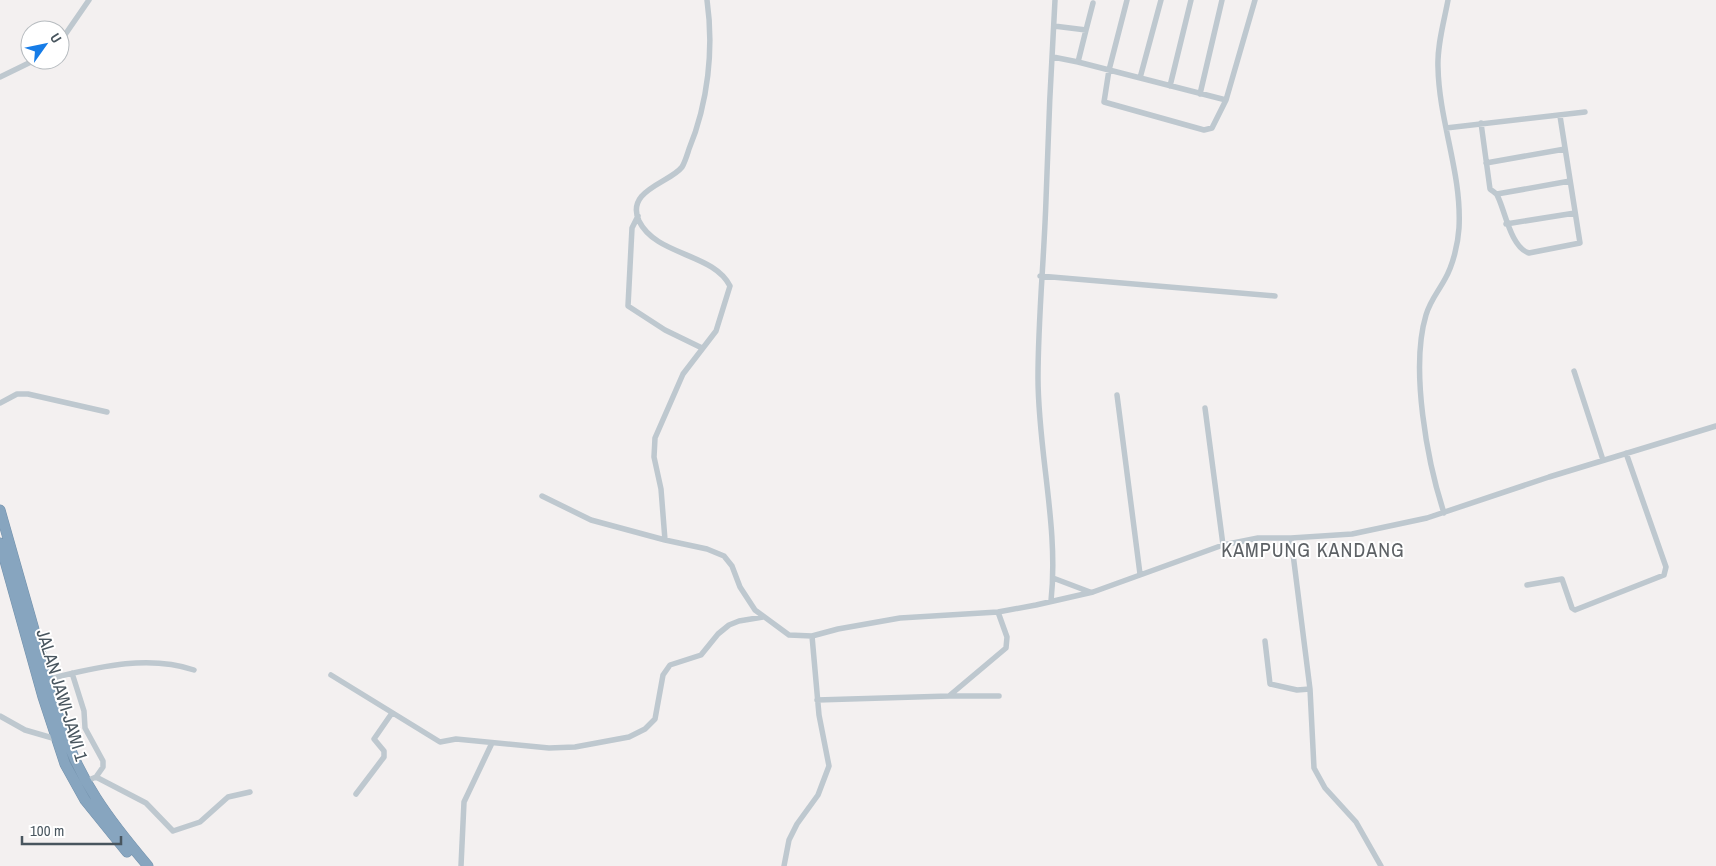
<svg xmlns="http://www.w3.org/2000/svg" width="1716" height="866" font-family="'Archivo Narrow',sans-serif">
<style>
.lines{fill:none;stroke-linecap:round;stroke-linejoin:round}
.highway-casing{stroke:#7391ab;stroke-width:11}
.street{stroke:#bec8cf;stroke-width:5.5}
.highway{stroke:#87a5bf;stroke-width:10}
.labels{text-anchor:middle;stroke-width:4;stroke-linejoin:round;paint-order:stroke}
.street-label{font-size:18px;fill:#48555e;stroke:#fff}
.quarter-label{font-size:20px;letter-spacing:1px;fill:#5d6165;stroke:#fff}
</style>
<rect width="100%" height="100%" fill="#f3f0f0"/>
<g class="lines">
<defs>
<path id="highway" d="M0,510L60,721C78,779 109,820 148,866
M0,543L43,697L65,764L85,800L127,852"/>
</defs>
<use href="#highway" class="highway-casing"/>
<path class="street" d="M707,0C714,49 708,103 689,149C687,155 685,162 682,167C670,183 625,190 639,221C656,256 714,253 730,286L716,331L683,374L655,438L654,457L661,489L665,540L707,549L724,556L732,566L740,587L755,610L789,635L812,636L819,715L829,766L818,795L797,824L789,840L784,866
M1127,0L1109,70L1104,102L1204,130L1212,128L1226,100
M1054,26L1086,30L1093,3
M1086,30L1078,62L1226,100L1255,0
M60,42L89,0
M1053,57L1078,62
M0,77L35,60
M1140,78L1161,0
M1170,86L1191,0
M1200,94L1222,0
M1481,123L1490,189C1493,192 1497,193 1498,197C1505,211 1511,248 1529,253L1580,243L1560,116
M1446,128L1585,112
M1486,163L1565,149
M1497,194L1570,181
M638,216L632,228L628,306L665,330L702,348
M1506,224L1575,213
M1040,276L1275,296
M1574,371L1603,460
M1117,395L1140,574
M0,403L17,394H28L107,412
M1205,408L1223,545
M542,496L591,520L665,540
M1444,513C1427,461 1410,368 1426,315C1430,301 1438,292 1445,279C1453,265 1458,244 1459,228C1462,173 1439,122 1438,67C1437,45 1444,22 1448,0
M1291,538L1352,534L1427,518L1549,477L1716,426
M1053,578L1090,592
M1527,585L1562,579L1572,608L1575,610L1664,575L1666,567L1626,453
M1051,601C1059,527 1038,452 1038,378C1038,319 1044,260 1046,200C1048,134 1051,67 1055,0
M812,636L838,629L900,618L998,612L1036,605L1093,592L1223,545L1258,538H1291L1310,689L1314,768L1325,788L1356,822L1381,866
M1265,641L1270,684L1297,690L1310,689
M72,673L84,711L85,728L103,761V767L96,777
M331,675L440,742L456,739L549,748L575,747L629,737L645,729L655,719L663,675L670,665L701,655L718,634L729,625L739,621L763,617
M48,679C95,668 146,654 194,670
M949,696H999
M817,700L949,696L1006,648L1007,637L998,612
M0,716L25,730L56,739
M84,782L96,777L146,803L173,831L200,822L228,797L250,792
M356,794L384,757V751L374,739L392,713
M461,866L464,802L492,743"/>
<use href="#highway" class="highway"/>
</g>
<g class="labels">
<g class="street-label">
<text transform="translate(62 695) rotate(73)" y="6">JALAN JAWI-JAWI 1</text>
</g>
<g class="quarter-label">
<text x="1313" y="557">KAMPUNG KANDANG</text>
</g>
</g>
<g transform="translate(45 45) rotate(57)"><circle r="24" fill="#ffffff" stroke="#b6bbbf"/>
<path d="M0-4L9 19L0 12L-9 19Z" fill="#167ce7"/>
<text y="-8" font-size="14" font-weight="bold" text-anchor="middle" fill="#48555e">U</text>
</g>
<path d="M22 836v8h99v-8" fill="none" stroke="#48555e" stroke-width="2.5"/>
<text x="30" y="836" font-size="15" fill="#48555e" stroke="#ffffff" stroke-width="4" paint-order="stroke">100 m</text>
</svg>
